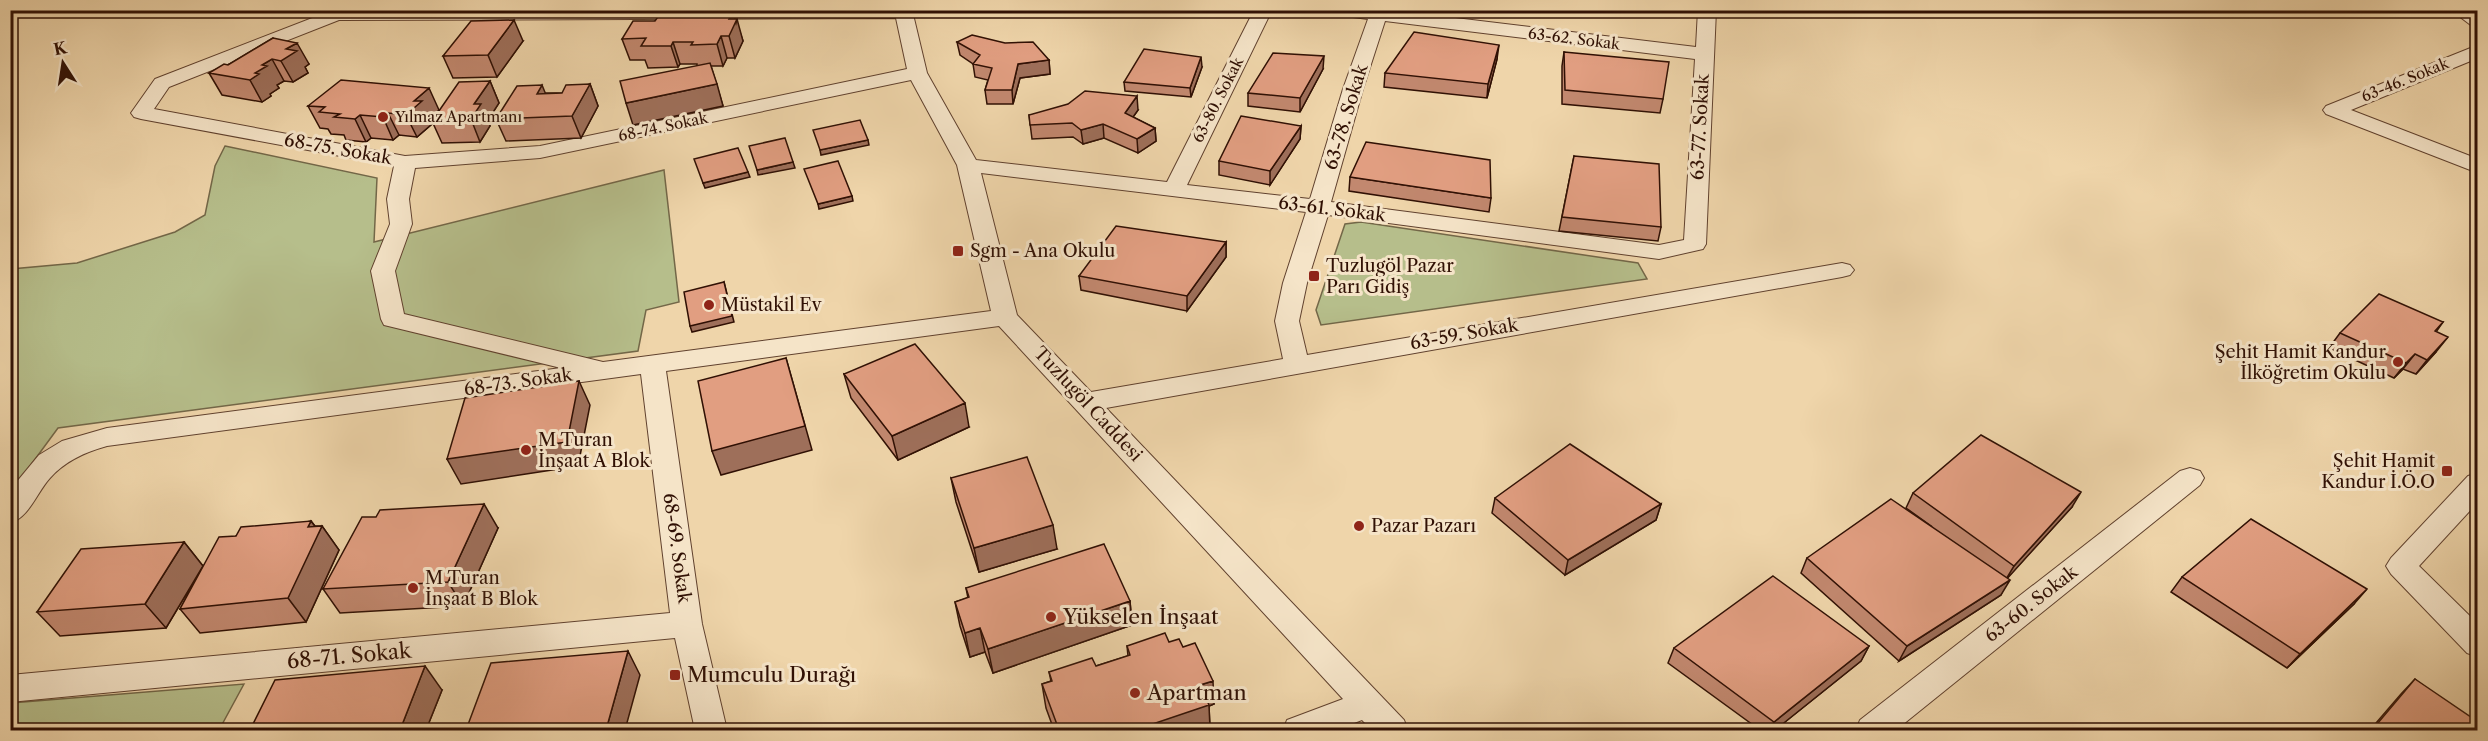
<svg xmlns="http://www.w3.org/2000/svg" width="2488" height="741" font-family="'Libre Caslon Text',serif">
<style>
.green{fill:#b6be8b;stroke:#736748;stroke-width:1.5}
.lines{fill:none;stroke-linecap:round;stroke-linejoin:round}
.street-casing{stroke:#60412e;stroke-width:2}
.street{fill:#f5e4c8;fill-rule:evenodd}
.wall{fill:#c2886f;stroke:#301004;stroke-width:1.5}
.shaded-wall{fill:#9e6f5a;stroke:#301004;stroke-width:1.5}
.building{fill:#e19e81;stroke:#301004;stroke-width:1.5}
.poi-dot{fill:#8f2418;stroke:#f5e4c8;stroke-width:2}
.labels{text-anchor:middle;stroke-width:6;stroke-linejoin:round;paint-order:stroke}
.far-street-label{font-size:15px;fill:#301004;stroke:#f5e4c8}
.far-poi-label{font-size:15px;fill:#301004;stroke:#f5e4c8;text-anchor:start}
.street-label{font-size:18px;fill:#301004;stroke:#f5e4c8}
.poi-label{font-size:18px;fill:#301004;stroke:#f5e4c8;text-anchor:start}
.near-poi-label{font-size:21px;fill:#301004;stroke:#f5e4c8;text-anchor:start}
.near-street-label{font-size:21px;fill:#301004;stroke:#f5e4c8}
</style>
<rect width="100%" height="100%" fill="#efd5aa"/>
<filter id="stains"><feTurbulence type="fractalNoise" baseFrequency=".00333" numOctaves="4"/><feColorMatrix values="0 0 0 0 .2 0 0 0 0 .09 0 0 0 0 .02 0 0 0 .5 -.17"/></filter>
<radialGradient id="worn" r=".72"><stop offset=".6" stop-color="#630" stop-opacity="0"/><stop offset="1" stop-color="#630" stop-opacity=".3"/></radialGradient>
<path class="green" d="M225,146L377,178L374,242L664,170L679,302L646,310L638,351L58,428L11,492V269L77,263L175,232L205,215L215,166Z
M1361,222L1638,263L1647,279L1321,325L1316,310L1345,224Z
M244,684L219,730H11V703Z"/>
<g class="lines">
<defs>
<path id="street" d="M333,10H912L927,73L976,160L1167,182L1254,10H1272L1187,185L1310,199L1343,89L1368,19L1338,15L1329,10H1389L1696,47L1698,10H1716L1706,244L1703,249L1659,259L1328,215L1307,283L1299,321L1307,355L1842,263L1850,265L1854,270L1850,275L1842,277L1106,408L1404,720L1408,730H1372L1362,720L1336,730H1283L1287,720L1343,699L999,326L666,371L702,624L727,730H695L675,638L10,702V675L670,613L641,374L107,446C85,452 65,461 50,478C37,492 29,518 10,523V490L39,455L62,441L107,428L561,368L384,325L381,319L371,271L390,224L387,199L394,166L141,119L134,117L131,113L155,79ZM896,18L907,69L540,146L405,156L154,109L169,87L339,20ZM1385,21L1695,59L1684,240L1659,245L1331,202L1363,89ZM911,80L957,165L991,311L603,362L404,314L395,271L412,224L409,199L415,168L540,158ZM981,173L1306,212L1283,283L1275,321L1283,359L1091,392L1017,315Z
M2451,10H2473L2478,14V27L2472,26Z
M2478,45V58L2351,110L2478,159V173L2326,114L2323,110L2326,106Z
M2190,468L2200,471L2204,478L2200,485L1896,730H1856L1860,720L2180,471Z
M2478,473V502L2419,566L2478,624V657L2467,653L2391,574L2386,566L2391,558L2468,476Z"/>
</defs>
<use href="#street" class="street-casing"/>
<use href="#street" class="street"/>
</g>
<path class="wall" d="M733,12L743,41L735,58H727L723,66H711L723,106L633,125L697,66V64H680L678,67L648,68L645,60H630L622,39L655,21L689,13L690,16H706Z
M273,38L309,64L305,67L308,73L293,82L284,81L277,85L279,88L270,94L271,96L262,102L222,95L209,73L228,65Z
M523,41L497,77L453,78L443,56Z
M957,42L1049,60L1050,74L1020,78L1013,104H987L985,90L988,80L975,77L973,64L960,55Z
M1564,52L1663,99L1660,113L1562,104V66Z
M1497,59L1487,98L1384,87L1385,73Z
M1202,67L1191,97L1125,91L1124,82Z
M1323,69L1300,112L1248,106V93Z
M490,81L499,103L488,120L490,126L480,142L442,143L432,121Z
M590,84L598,106L581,138L506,141L496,119L546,93H562Z
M308,106L439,110L430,119L432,124L417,137L399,135L393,140L371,138L366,142L346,140L344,135L331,134L328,129L320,128Z
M1138,110L1133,117L1155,128L1156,141L1138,153L1104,138L1083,144L1073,137L1032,139L1029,115Z
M1301,126L1300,139L1270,185L1219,175V161Z
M1574,156L1661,227L1658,241L1559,231Z
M1350,177L1491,198L1489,212L1349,191Z
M1226,242V257L1187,311L1081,290L1079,276Z
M2443,322L2436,332V352L2416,374L2403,369L2394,378L2329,348L2340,333Z
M844,374L969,427L898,460L851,398Z
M951,478L1057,549L979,572L956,502Z
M1913,493L2072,507L2007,578L2001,595L1899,661L1801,573L1807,558L1931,526L1906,508Z
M1495,498L1661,504L1656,520L1565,575L1492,513Z
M311,521L315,526H322L339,550L306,622L200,633L180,609L203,566L166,628L60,636L37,612L184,542L203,566L236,536Z
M498,528L463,606L340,613L323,589Z
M2182,577L2354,604L2287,668L2171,592Z
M966,588L1130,601L1132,625L993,673L985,652L970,657L960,626L955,602L968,598Z
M1169,642L1214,704L1209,706L1210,728L1204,730H1054L1046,708L1042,684L1051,681L1049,672L1096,666L1128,656L1127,646Z
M1869,646L1861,661L1775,730H1760L1668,663L1674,648Z
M2415,679L2478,730H2370L2401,694Z
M442,690L426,730H250Z"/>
<path class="shaded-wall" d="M733,12L736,23L737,19L743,41L735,58L729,36V19Z
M514,20L523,41L497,77L488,55Z
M721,36L727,58L723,66L717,44Z
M673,42L680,64L678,67L671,46Z
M297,43L309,64L305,67L308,73L293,82L281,61L286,49Z
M1499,45L1497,59L1487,98L1488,84Z
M1324,56L1323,69L1300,112V98Z
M1201,57L1202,67L1191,97L1190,88Z
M272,59L284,81L277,85L279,88L270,94L271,96L262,102L250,80L262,65Z
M1049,60L1050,74L1020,78L1013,104L1012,90L1018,64Z
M490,81L499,103L488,120L490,126L480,142L471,119L474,104Z
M590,84L598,106L581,138L572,116Z
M717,84L723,106L633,125L626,103Z
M542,85L551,107L537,94Z
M429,88L439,110L430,119L432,124L417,137L406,115L414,101Z
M1137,96L1138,110L1126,127L1125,113Z
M388,113L399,135L393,140L383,117Z
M360,115L371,138L366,142L355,119Z
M1103,124L1104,138L1083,144L1081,130Z
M1301,126L1300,139L1270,185V171Z
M1155,128L1156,141L1138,153L1137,139Z
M868,140L869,145L821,155L820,150Z
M793,162L795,168L758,175L757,170Z
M748,172L750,177L705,188L703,183Z
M852,196L853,201L819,209L818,204Z
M1226,242V257L1187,311V296Z
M724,282L734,322L692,332L690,326Z
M2448,337L2436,352L2416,374L2427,360Z
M2415,354L2403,369L2394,378L2406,363Z
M786,358L812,450L721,475L712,451Z
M579,381L590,405L578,466L461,484L447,459Z
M965,403L969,427L898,460L892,436Z
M2081,492L2072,507L2005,581L2014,566Z
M484,504L498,528L463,606L448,582Z
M1661,504L1656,520L1565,575L1568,560Z
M311,521L319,532L322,526L339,550L306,622L288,598L308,527Z
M1053,525L1057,549L979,572L974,548Z
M184,542L203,566L166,628L145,604Z
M2010,580L2001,595L1899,661L1907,646Z
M2367,589L2354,604L2287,668L2300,654Z
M1130,601L1132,625L993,673L988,649Z
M980,628L985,652L970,657L965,633Z
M1869,646L1861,661L1775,730H1770L1774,722Z
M628,651L640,675L625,730H606Z
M425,666L442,690L426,730H406L402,725Z
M1213,681L1214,704L1209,706L1210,728L1204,730H1134L1200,685Z"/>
<path class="building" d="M733,12L729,19H737L729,36H721L717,44L691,45L693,42H673L671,46H641L646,38L622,39L633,21H655L660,14L689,13L687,16H706L708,13Z
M514,20L488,55L443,56L471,21Z
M1414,32L1499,45L1488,84L1385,73Z
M972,35L1005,43L1033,42L1049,60L1018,64L1012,90H985L992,68L973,64L980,55L957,42Z
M273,38L297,43L286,49L297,51L281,61L272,59L262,65L267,66L255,73L259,74L250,80L209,73L224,64L228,65Z
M1144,49L1201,57L1190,88L1124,82Z
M1564,52L1669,62L1663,99L1565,90Z
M1273,53L1324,56L1300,98L1248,93Z
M710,63L717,84L626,103L620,81Z
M341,80L429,88L414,101H422L406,115L388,113L383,117L360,115L355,119L334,117L340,114L319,112L325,107L308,106Z
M490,81L474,104H481L471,119L432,121L459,82Z
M590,84L572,116L496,119L517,86L542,85L537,94L562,93L566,85Z
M1085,91L1137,96L1125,113L1155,128L1137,139L1103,124L1081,130L1072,123L1030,125L1029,115L1068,104Z
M1241,116L1301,126L1270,171L1219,161Z
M860,120L868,140L820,150L813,130Z
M785,138L793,162L757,170L749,146Z
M1366,142L1490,160L1491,198L1350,177Z
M738,148L748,172L703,183L694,159Z
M1574,156L1659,164L1661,227L1562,217Z
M838,161L852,196L818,204L804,169Z
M1116,226L1226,242L1187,296L1079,276Z
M724,282L732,316L690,326L684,292Z
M2379,294L2443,322L2435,331L2448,337L2427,360L2415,354L2406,363L2340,333Z
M915,344L965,403L892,436L844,374Z
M786,358L805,426L712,451L698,381Z
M579,381L567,442L447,459L465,398Z
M1981,435L2081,492L2014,566L1913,493Z
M1570,444L1661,504L1568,560L1495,498Z
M1027,457L1053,525L974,548L951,478Z
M1891,499L2010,580L1907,646L1807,558Z
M484,504L448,582L323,589L362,517H376L380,510Z
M2251,519L2367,589L2300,654L2182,577Z
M311,521L308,527L322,526L288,598L180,609L219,537L236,536L241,527Z
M184,542L145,604L37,612L81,549Z
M1104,544L1130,601L988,649L980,628L965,633L955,602L969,597L966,588Z
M1773,576L1869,646L1774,722L1674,648Z
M1165,633L1169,642L1179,639L1183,647L1195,643L1213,681L1200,685L1209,705L1135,730H1059L1042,684L1052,681L1049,672L1092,658L1096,666L1130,655L1127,646Z
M628,651L606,730H466L491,663Z
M425,666L402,725L341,730H250L275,680Z
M2415,679L2478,722V730H2372Z"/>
<g class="poi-dot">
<circle cx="383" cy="117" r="6"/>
<rect x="952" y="245" width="12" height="12" rx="3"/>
<rect x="1308" y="270" width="12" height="12" rx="3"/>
<circle cx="709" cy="305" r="6"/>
<circle cx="2398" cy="362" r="6"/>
<circle cx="526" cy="450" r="6"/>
<rect x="2441" y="465" width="12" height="12" rx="3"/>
<circle cx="1359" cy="526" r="6"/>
<circle cx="413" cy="588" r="6"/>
<circle cx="1051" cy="617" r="6"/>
<rect x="669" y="669" width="12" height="12" rx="3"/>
<circle cx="1135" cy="693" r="6"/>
</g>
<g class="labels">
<g class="far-street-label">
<text transform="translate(1574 39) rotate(7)" y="5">63-62. Sokak</text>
<text transform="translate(2405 80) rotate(-22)" y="5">63-46. Sokak</text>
<text transform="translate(1218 100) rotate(-63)" y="5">63-80. Sokak</text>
<text transform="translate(663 127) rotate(-12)" y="5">68-74. Sokak</text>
</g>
<g class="far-poi-label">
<text x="395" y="122">Yılmaz Apartmanı</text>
</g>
<g class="street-label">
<text transform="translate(1346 117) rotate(-73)" y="6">63-78. Sokak</text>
<text transform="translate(1700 127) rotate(-87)" y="6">63-77. Sokak</text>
<text transform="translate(338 149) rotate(10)" y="6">68-75. Sokak</text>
<text transform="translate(1332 209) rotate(7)" y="6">63-61. Sokak</text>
<text transform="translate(1464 334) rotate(-10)" y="6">63-59. Sokak</text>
<text transform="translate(518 382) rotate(-8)" y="6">68-73. Sokak</text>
<text transform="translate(1088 404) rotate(47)" y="6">Tuzlugöl Caddesi</text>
<text transform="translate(677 548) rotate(82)" y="6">68-69. Sokak</text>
<text transform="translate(2031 604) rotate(-38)" y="6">63-60. Sokak</text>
</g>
<g class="poi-label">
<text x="970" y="257">Sgm - Ana Okulu</text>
<text x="1326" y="272">Tuzlugöl Pazar<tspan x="1326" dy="21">Parı Gidiş</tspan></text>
<text x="721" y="311">Müstakil Ev</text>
<text x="2386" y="358" text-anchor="end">Şehit Hamit Kandur<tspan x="2386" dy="21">İlköğretim Okulu</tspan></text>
<text x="538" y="446">M Turan<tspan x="538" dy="21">İnşaat A Blok</tspan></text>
<text x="2435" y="467" text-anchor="end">Şehit Hamit<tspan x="2435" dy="21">Kandur İ.Ö.O</tspan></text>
<text x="1371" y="532">Pazar Pazarı</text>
<text x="425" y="584">M Turan<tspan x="425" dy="21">İnşaat B Blok</tspan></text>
</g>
<g class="near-poi-label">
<text x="1063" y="624">Yükselen İnşaat</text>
<text x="687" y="682">Mumculu Durağı</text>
<text x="1147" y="700">Apartman</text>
</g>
<g class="near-street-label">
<text transform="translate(349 656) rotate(-5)" y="7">68-71. Sokak</text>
</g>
</g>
<rect width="2488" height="741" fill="none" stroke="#efd5aa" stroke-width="36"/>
<rect x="12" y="12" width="2464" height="717" fill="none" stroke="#301004" stroke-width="3"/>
<rect x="18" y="18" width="2452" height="705" fill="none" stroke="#301004" stroke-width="1.5"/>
<g transform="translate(63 63) rotate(348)" stroke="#f5e4c8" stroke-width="4.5" paint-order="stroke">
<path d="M0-4.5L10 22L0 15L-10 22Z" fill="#301004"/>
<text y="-9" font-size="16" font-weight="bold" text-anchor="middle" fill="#301004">K</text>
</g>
<rect width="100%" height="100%" filter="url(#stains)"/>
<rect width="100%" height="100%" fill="url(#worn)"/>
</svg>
